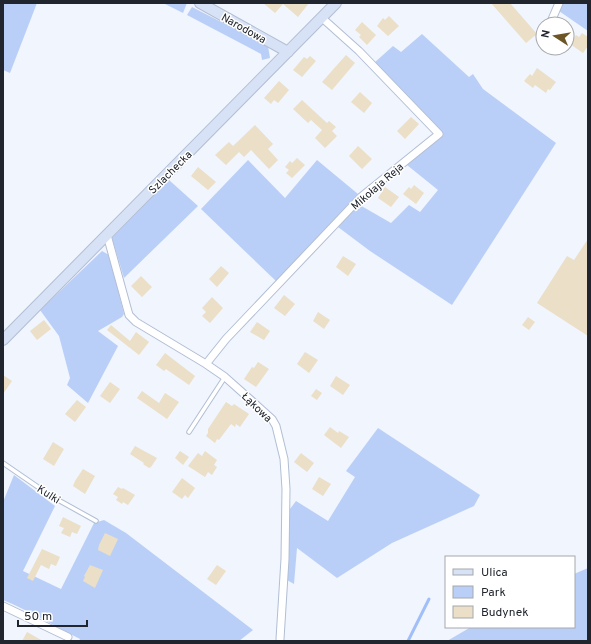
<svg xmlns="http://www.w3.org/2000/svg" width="591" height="644" font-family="Overpass,sans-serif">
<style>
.green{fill:#bacff7}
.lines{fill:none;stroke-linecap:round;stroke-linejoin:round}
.stream{stroke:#a0bef7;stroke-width:3}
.building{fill:#ebdfc7}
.lane-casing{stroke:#b2bed4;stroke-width:5.5}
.street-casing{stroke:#b2bed4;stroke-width:9}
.secondary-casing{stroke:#b2bed4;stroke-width:12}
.lane{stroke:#fff;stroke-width:3.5}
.street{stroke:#fff;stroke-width:7}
.secondary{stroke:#d8e2f6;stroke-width:10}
.labels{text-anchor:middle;stroke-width:3;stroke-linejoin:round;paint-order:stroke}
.street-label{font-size:11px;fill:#21262e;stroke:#fff}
</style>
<rect width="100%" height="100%" fill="#f0f5fe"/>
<path class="green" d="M3,3H37L10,73L3,70Z
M163,3H187L183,13Z
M563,3H588V31L559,11Z
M192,7L268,46L270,58L262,60L261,54L187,15Z
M422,34L469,77L473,74L483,89L556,143L452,305L370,251L338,227L358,204L391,223L409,205L420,212L438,190L407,165L441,135L374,63L393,46L401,52Z
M248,160L285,198L317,160L358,194L277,282L201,209Z
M169,180L198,206L124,278L112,238Z
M102,251L109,255L124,314L122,317L98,331L118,346L88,403L67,385L70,378L59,336L40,310Z
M378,428L480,495L474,506L392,543L337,578L297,548L294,584L287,580L290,509L296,501L328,521L355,477L346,471Z
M14,475L55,506L23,571L61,589L94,523L104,520L126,533L253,630L239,641H79L80,639C54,626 30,611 3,600V502Z
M588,568V641H447L471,627H574V574Z"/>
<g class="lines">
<path class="stream" d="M408,641L429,599"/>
</g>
<path class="building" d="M263,3H309L298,17L283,4L275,13Z
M491,3H510L537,34L526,43Z
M389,16L399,26L388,36L377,26L383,18L385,20Z
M362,22L376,35L367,45L359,37L361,35L355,30Z
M582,33L588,37V46L583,53L570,44L576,35L579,37Z
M346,55L355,63L332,90L322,82Z
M310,56L316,61L302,77L293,70L304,57L307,59Z
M537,68L556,82L550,90L548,89L546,93L535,85L533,88L524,81L530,74L532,76Z
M279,81L289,90L278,103L274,100L271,104L264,98Z
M360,92L372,103L364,113L351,102Z
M302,100L327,123L329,121L336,127L332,131L337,136L325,148L315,138L322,130L311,120L308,123L293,109Z
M411,117L419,124L405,139L397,131Z
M255,125L273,144L268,149L278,160L269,169L251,150L244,157L239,152L226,165L215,155L229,142L233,146Z
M358,146L372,159L362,169L349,156Z
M297,158L305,165L292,178L286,173L289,170L285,167L290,161L292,163Z
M198,167L216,182L208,190L191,176Z
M414,185L424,193L416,204L403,194L409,187L411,189Z
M385,187L399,197L391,207L378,198Z
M588,239V336L537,303L567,256L574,260Z
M343,256L356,264L348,276L336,267Z
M221,266L229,273L217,287L209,279Z
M141,276L152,287L142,297L131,286Z
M284,295L295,304L285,316L274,308Z
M212,297L223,308L210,323L202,316L206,312L202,308Z
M318,312L330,320L324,329L313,321Z
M528,317L535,322L529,330L522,325Z
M44,320L51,329L37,340L30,331Z
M257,322L270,331L264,340L250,332Z
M111,325L130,341L136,332L149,342L139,355L107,330Z
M305,352L318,360L309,373L297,364Z
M165,353L195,376L189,385L166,369L164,371L156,365Z
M258,362L269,369L256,387L244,379L252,367L254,368Z
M3,375L12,381L3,394Z
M336,376L350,385L343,395L330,386Z
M110,382L120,389L110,403L100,396Z
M316,389L322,393L317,400L311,396Z
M142,391L159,403L165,393L179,402L167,419L137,398Z
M77,400L86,407L75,422L65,414Z
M226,402L232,406L234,404L249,414L240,427L236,424L235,427L231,424L219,440L217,439L215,443L206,436L208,433V429Z
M330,427L338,433L339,431L349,437L341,448L324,435Z
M53,442L64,449L54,466L43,459Z
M135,446L157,458L151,467L149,468L143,464L144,463L130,454Z
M180,451L189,457L183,465L175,458Z
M205,451L217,460L214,465L217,467L212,475L208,472L205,477L188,466L198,453L202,456Z
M301,453L314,463L307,472L294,462Z
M83,469L95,476L85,494L73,486L75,481Z
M319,477L331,484L323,496L312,489Z
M182,478L195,488L188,498L185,495L182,499L172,492Z
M118,487L122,489L123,488L135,495L128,505L123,502L122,504L116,500L118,497L113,494Z
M63,517L81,526L77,534L72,532L70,537L61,533L64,528L59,526Z
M105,533L118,539L110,556L98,550L99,545Z
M42,549L60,557L56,566L51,564L49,569L41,565L33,581L27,578Z
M90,565L103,570L95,588L83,581L85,577L84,576Z
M217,565L226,571L216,585L207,579Z
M27,632L43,641H22Z"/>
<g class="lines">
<defs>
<path id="lane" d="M189,432L225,377
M3,463L51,496L96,521"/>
<path id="street" d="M550,24L559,3
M107,235L129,315L136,322L206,364L225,377L262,410L272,419L276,426L284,459L286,489L285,559L280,639
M206,364L226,339L361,197L439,134L359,51L321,17
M3,606L68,637"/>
<path id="secondary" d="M200,3L288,52
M3,340L336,3"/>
</defs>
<use href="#lane" class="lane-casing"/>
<use href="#street" class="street-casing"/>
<use href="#secondary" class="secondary-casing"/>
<use href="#lane" class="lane"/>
<use href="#street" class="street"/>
<use href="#secondary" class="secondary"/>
</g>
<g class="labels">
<g class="street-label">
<text transform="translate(244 28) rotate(29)" y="4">Narodowa</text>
<text transform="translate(170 172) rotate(-45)" y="4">Szlachecka</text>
<text transform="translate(377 186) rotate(-41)" y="4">Mikołaja Reja</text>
<text transform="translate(257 407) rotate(44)" y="4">Łąkowa</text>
<text transform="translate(49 494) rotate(32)" y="4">Kulki</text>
</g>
</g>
<rect width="591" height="644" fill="none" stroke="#21262e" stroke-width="8"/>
<rect x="445" y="556" width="130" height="72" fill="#ffffff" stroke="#a6a8ab"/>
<rect x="453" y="569" width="20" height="6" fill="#d8e2f6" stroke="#a6a8ab"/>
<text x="481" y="576" font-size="12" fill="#21262e">Ulica</text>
<rect x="453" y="586" width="20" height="12" fill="#bacff7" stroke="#a6a8ab"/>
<text x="481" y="596" font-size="12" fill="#21262e">Park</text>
<rect x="453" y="606" width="20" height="12" fill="#ebdfc7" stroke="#a6a8ab"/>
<text x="481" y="616" font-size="12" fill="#21262e">Budynek</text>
<g transform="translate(555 36) rotate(282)"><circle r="19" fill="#ffffff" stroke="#a6a8ab"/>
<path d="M0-3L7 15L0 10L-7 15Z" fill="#6c5625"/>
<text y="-6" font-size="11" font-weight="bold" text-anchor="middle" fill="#21262e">N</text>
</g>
<path d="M18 620v6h69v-6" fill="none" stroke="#21262e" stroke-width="2"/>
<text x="24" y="620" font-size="12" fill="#21262e" stroke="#ffffff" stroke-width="3" paint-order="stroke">50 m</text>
</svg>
